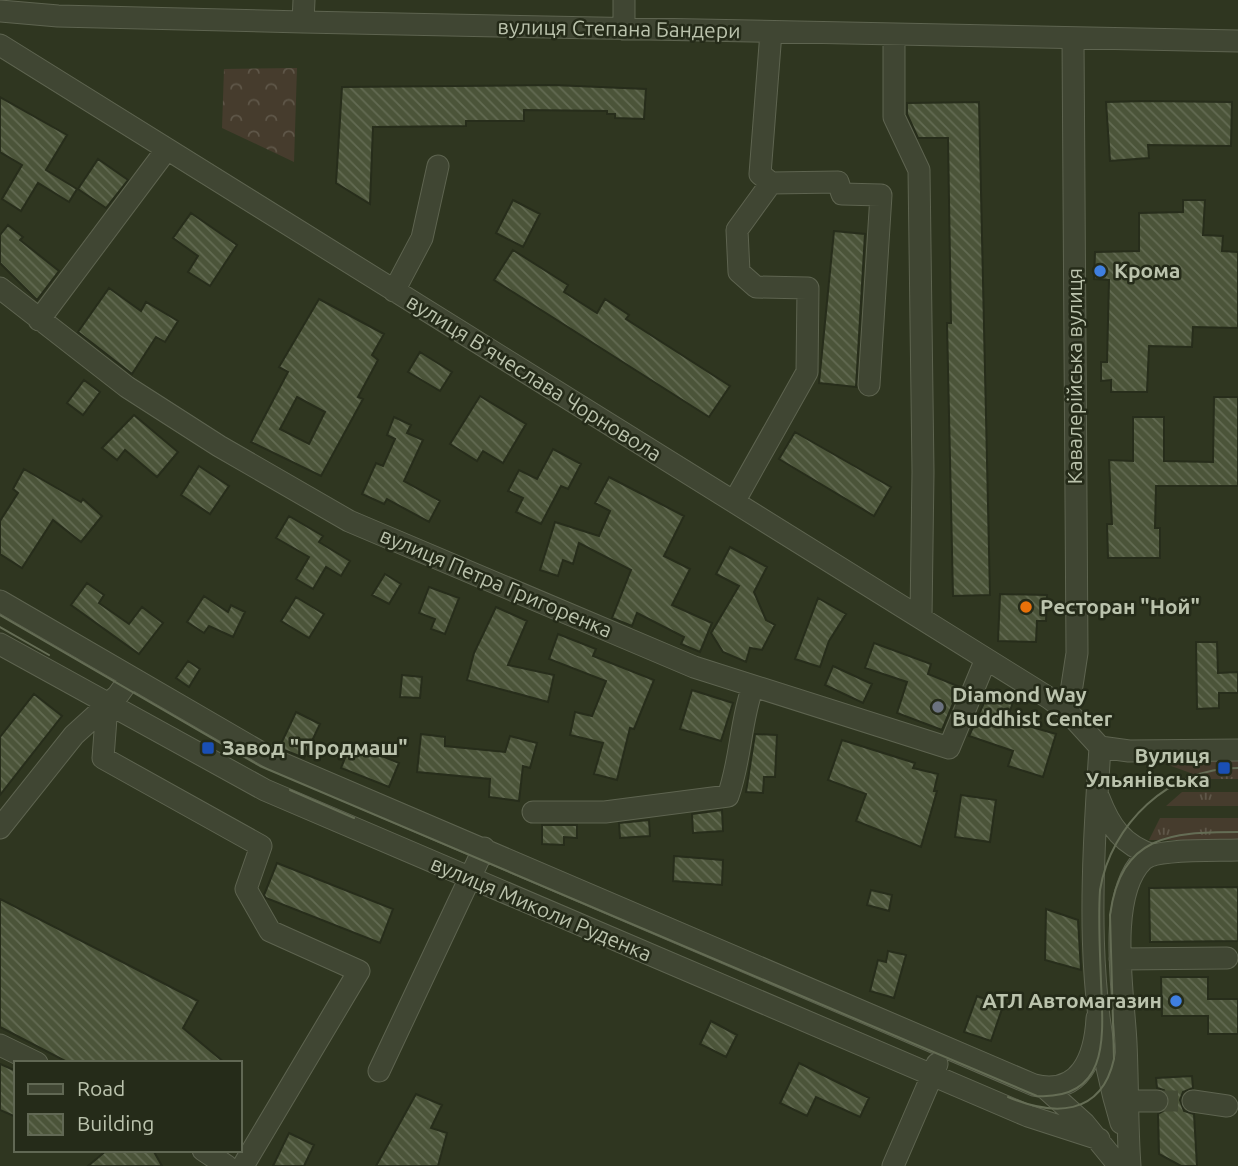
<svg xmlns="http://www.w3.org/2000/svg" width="1238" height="1166" font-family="Ubuntu,sans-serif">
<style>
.grass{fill:url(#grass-tufts)}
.park{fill:url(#park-crowns)}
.building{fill:url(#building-back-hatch);stroke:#272d1b;stroke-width:2;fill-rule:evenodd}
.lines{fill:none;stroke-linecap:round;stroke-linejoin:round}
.minor-tunnel{stroke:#444b35;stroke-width:21;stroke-dasharray:21 10;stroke-linecap:butt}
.minor-casing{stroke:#5e6450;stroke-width:23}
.minor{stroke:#404633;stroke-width:21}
.tram{stroke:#656d55;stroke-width:2}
.shop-dot{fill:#3f7fe0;stroke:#252b19;stroke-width:2.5}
.food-dot{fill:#e8710a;stroke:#252b19;stroke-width:2.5}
.worship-dot{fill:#6b7280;stroke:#252b19;stroke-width:2.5}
.transit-dot{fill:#1a4fb4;stroke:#252b19;stroke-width:2.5}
.labels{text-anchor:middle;stroke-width:5;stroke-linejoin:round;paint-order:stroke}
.street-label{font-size:21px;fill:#bbc3ad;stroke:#252b19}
.poi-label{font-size:21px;font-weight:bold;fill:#bbc3ad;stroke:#252b19;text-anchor:start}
</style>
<defs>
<pattern id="grass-tufts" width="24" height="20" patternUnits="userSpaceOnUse" patternTransform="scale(1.75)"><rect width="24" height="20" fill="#463c2d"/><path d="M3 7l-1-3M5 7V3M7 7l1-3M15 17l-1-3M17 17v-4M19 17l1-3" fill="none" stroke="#5f5749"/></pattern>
<pattern id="park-crowns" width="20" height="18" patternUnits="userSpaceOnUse" patternTransform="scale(1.75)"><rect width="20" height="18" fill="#463c2d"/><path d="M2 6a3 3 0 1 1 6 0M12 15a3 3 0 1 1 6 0" fill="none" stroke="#5f5749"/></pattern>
<pattern id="building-back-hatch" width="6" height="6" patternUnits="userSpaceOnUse" patternTransform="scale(1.75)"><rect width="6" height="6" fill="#4b5439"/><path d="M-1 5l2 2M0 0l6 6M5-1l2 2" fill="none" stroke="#636b53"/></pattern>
</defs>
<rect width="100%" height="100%" fill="#2f3620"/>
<path class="grass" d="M1238,758V779H1207L1152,759Z
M1182,792H1238V806H1166Z
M1160,818H1238V840H1149Z"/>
<path class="park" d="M297,68L294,162L222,128L224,69Z"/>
<path class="building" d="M553,85L646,89L644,119L615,118V114H607V111L524,110V121H466V126L373,127L370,204L336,183L342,87Z
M0,97L67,135L46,170L77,189L69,202L38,183L21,211L2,199L22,165L0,152Z
M1145,101L1232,102L1231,146L1148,145L1149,158L1110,161L1106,102Z
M979,102L990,595L953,596L947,323H951L948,138H918L907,114V103Z
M98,159L128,180L106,208L78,189Z
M513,200L540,214L523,247L496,233Z
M1183,200H1205L1203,235L1223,236L1222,251L1238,252V328L1193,327L1192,347L1149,346L1147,392H1111V380L1101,381V362H1107L1109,280L1094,279L1095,252L1139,251V213L1183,212Z
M191,213L237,245L210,286L188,272L198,256L173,238Z
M8,225L23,237L20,240L59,271L37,300L0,263V235Z
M834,231L865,234L856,387L819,383Z
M513,250L568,285L564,292L597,313L605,299L629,315L626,319L730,386L709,417L494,280Z
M109,288L141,311L146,302L178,321L165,342L156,337L132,374L78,332Z
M319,299L384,334L372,355L378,360L358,397L363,399L321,476L251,442L288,372L279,367ZM297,397L325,412L309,444L280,429Z
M420,352L452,372L440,391L408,372Z
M84,380L100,392L83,415L67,403Z
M480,396L526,424L503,463L483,451L477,461L450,444Z
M1214,397H1238V486H1156L1155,528H1160V558H1108L1107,524H1112L1109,460L1133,461V417H1164V461L1213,462Z
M134,415L178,452L157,477L125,450L117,460L102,448Z
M394,417L411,425L407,433L423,440L404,481L440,501L429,522L387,499L384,504L362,494L376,463L383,466L395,439L387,435Z
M795,432L891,487L874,516L779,459Z
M553,449L581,464L568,489L561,486L541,524L516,512L523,498L508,491L519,470L537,479Z
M199,466L229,486L210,514L181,495Z
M24,469L81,502L83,499L102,516L81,542L53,520L22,568L0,554V521L18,493L13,489Z
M609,477L684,516L664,556L690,569L672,605L712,623L700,652L681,644L684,637L637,613L632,626L612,618L631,570L579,543L573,564L563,560L558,576L540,570L555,522L599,536L610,511L595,503Z
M289,516L323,536L319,542L350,561L341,576L326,567L313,589L296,579L309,557L276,538Z
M730,547L767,567L754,592L766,620L775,625L762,650L750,648L746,662L723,652L711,633L739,586L716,574Z
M385,574L401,584L389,604L372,595Z
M87,583L104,595L99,603L129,624L142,607L163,623L139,654L71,605Z
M429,587L459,598L445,634L431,629L435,619L419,613Z
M1000,594L1047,595L1046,621H1037L1036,642L998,641Z
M204,596L228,612L231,605L245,612L233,637L209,626L204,633L187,622Z
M296,597L324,614L309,638L281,621Z
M818,598L846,614L829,641L820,667L795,659Z
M496,607L527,621L508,665L554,675L548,702L467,680L474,653Z
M558,634L596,649L593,656L654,680L634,729L630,728L617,780L594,774L603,743L570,735L575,712L592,716L606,681L549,659Z
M1196,642H1217L1218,673L1238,672V693H1219V708L1197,709Z
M874,643L931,664L928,674L960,687L942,730L897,713L907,682L865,668Z
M188,661L200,669L189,687L176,678Z
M833,666L872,684L863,703L825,685Z
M402,675L422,677L420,698L400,697Z
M692,690L733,703L721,741L680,729Z
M34,694L62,716L0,795V737Z
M988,694L1013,702L1007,720L1056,734L1043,777L1008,766L1013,751L969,736Z
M296,712L320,724L304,758L279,748Z
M421,734L445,737V746L505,752L510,736L537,743L530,768L523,766L519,801L489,797L490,779L417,772Z
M755,734L777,735L775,777H764L763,793L746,792Z
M842,740L915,763L913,768L938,774L934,791H937L921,847L856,821L866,794L828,780Z
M351,743L399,763L389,787L341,768Z
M961,795L996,800L990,842L955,837Z
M722,810L723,831L693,833L692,814Z
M649,820L650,836L620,838L619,823Z
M542,825H577V838L564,837V845L542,844Z
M674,856L723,860L722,885L673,881Z
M277,863L393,909L380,943L266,898L264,895Z
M1238,887V941L1150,942L1149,888Z
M871,890L892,895L889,911L867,905Z
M0,899L198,1001L183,1028L225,1063H69L0,1027Z
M1046,909L1078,920L1081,970L1045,960Z
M888,951L906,955L894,998L870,991L878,960L886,962Z
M1161,977H1208V999H1238V1034H1208V1016H1162Z
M977,996L1003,1006L991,1041L964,1032Z
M711,1021L737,1035L726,1057L700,1044Z
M799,1063L869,1098L860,1117L816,1097L807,1116L780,1103Z
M0,1064L16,1071V1117L0,1110Z
M1192,1076L1193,1088L1183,1092L1180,1100L1184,1111L1194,1114L1197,1166H1181L1159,1154L1158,1114L1168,1108L1170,1100L1164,1090L1157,1088L1156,1078Z
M416,1094L442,1105L431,1128L447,1133L438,1166H376Z
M289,1133L314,1145L304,1166H273Z
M107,1150H153L162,1166H88Z"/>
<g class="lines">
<path class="minor-tunnel" d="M1157,1101H1193"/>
<defs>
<path id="minor" d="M0,11L58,16L303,22L1238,41
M303,22L304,0
M624,29V0
M771,32L760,174L771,183L838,182L842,194L881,195L869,385
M894,35V117L919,170L923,472L921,618
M0,45L1049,698L1068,712L1100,747L1129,751L1238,750
M0,288L127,387L219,446L349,521L694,667L949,748L986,659
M394,291L422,238L438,166
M39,320L167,149
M734,502L807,372L808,288L756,287L739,272L737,230L771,183
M0,601L272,759L1034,1085C1081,1097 1095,1055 1097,1018
M0,644L265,790L1028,1116L1099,1139
M107,705L103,758L261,846L246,889L270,931L359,971L243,1166
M1068,712L1077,653L1073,39
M1100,747C1092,874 1083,999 1121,1123
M1099,798C1110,827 1123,845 1153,855
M533,812H605L728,796C741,760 740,722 753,686
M0,828L74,735L118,695L131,677
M1120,959L1227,958
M0,1045L37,1063
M379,1071L484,848
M1044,1087L1084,1123L1119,1166
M1128,1101H1157
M1193,1101L1227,1106
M203,1150L227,1166
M893,1166L937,1064
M1130,1166C1127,1125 1128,1084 1126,1043C1124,996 1106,896 1143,860C1156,848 1219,851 1238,850"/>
</defs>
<use href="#minor" class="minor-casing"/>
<use href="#minor" class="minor"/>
<path class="tram" d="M0,615L260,766L1037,1096C1111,1100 1103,1034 1101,982C1100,951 1098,921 1100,890C1111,824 1169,768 1238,768
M0,627L49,655
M290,790L354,818
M1008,1097C1053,1116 1101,1117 1114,1059L1110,915C1121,835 1170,832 1238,832"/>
</g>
<g class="shop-dot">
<circle cx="1100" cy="271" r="7"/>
<circle cx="1176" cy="1001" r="7"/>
</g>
<circle class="food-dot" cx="1026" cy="607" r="7"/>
<circle class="worship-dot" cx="938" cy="707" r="7"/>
<g class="transit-dot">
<rect x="201" y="741" width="14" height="14" rx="3.5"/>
<rect x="1217" y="761" width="14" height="14" rx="3.5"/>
</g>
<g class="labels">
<g class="street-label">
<text transform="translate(619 29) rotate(1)" y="7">вулиця Степана Бандери</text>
<text transform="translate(1075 376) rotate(-90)" y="7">Кавалерійська вулиця</text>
<text transform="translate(534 378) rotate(32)" y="7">вулиця В'ячеслава Чорновола</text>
<text transform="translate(496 583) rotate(23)" y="7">вулиця Петра Григоренка</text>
<text transform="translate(541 909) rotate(23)" y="7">вулиця Миколи Руденка</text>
</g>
<g class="poi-label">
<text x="1114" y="278">Крома</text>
<text x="1040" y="614">Ресторан "Ной"</text>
<text x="952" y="702">Diamond Way<tspan x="952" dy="24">Buddhist Center</tspan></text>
<text x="222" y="755">Завод "Продмаш"</text>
<text x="1210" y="763" text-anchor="end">Вулиця<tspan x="1210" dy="24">Ульянівська</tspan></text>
<text x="1162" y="1008" text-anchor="end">АТЛ Автомагазин</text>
</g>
</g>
<rect x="14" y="1061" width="228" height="91" fill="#252b19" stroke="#616854" stroke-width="2"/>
<rect x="28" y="1084" width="35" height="10" fill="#404633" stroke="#616854" stroke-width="2"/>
<text x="77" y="1096" font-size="21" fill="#bbc3ad">Road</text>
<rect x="28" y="1114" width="35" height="21" fill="url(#building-back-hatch)" stroke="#616854" stroke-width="2"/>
<text x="77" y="1131" font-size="21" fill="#bbc3ad">Building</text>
</svg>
